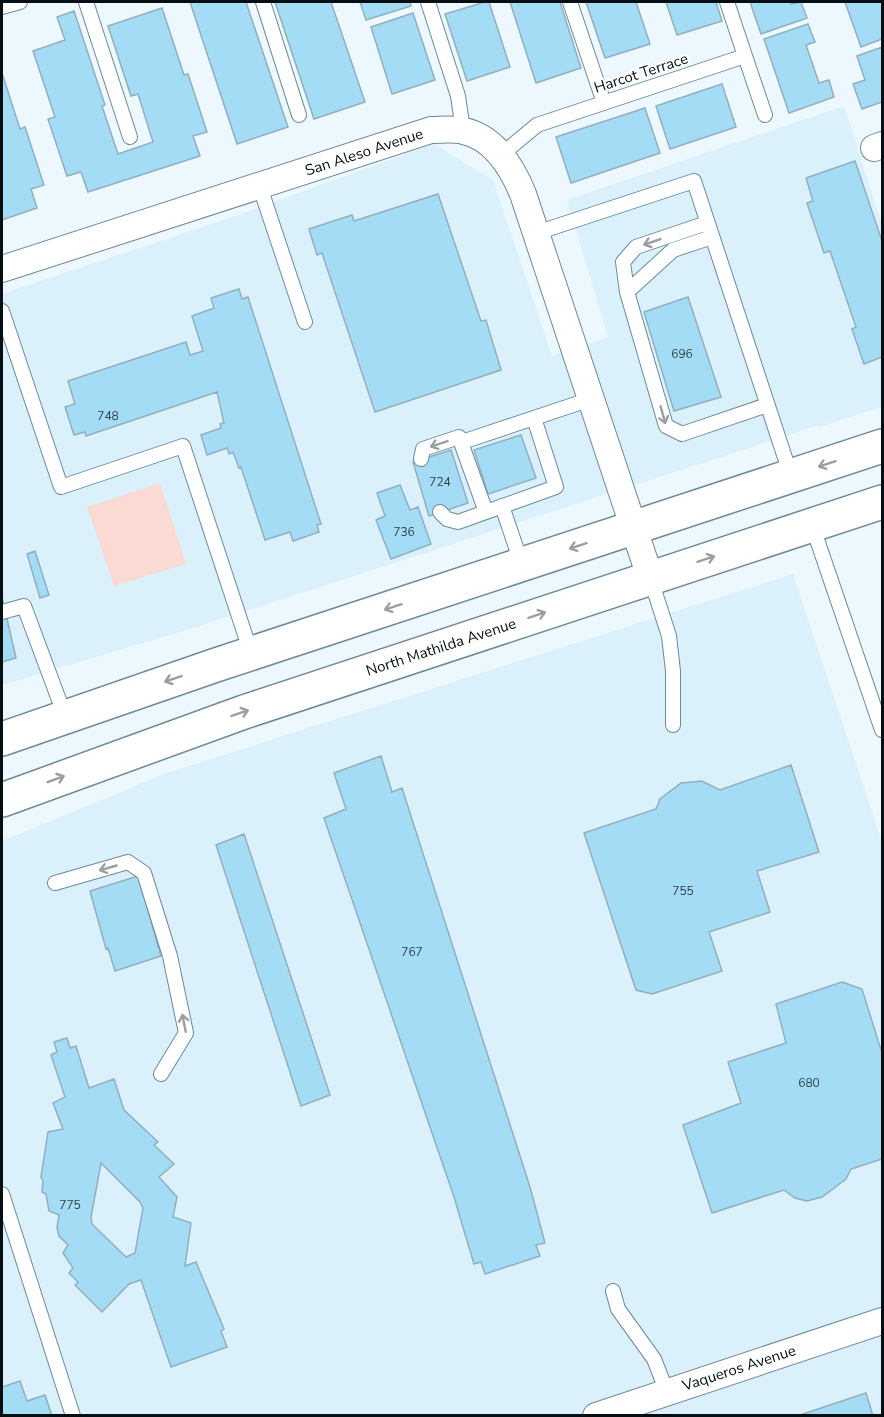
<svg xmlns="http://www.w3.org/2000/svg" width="884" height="1417" font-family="'Nunito Sans',sans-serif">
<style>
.built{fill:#daf1fc}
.green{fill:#fadad3}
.building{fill:#a5dcf5;stroke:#91afbd;stroke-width:1.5;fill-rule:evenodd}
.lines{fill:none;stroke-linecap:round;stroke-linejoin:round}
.lane-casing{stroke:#6d8a97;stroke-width:16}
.street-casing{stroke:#6d8a97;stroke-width:28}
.primary-casing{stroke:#6d8a97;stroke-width:36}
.lane{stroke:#fff;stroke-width:14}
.street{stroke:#fff;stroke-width:26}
.primary{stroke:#fff;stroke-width:33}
.oneway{stroke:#9b9fa1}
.labels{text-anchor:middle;stroke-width:4.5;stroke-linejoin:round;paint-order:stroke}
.number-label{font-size:12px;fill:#2c424c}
.street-label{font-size:15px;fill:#040e13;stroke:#fff}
</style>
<rect width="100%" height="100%" fill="#ecf8fe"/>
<path class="built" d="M844,106L882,224V407L819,427L816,426L203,625L2,685V294L235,216L434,144L493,180L552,356L608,337L567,200Z
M793,574L882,842V1415L2,1416V841L167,773Z"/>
<path class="green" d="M160,483L186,564L114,586L87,507Z"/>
<path class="building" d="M190,2H246L288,127L237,144Z
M275,2H331L365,102L314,119Z
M360,2H410L411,6L366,20Z
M485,2H489L510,67L467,81L445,14Z
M510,2H560L581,68L536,83Z
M586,2H636L650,44L605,58Z
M666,2H716L722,21L677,35Z
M750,2H791V4L801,2L807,18L761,34Z
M845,2H882V39L861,47Z
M162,8L184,75L188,74L207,132L193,136L200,156L88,192L81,172L67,176L48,119L55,117L33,51L65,40L57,17L74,11L105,105L102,106L118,154L153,142L138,94L131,96L108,26Z
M413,13L435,80L392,94L371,27Z
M808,24L815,42L806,45L819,83L829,80L834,97L789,113L764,39Z
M882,47V102L862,109L853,84L865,80L857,56Z
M2,73L20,129L25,127L44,185L31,189L37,208L2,220Z
M722,84L736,127L670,149L656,106Z
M645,108L660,153L571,183L556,137Z
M855,161L882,241V357L864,364L852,329L856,327L830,251L824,253L807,203L813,201L806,178Z
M438,194L481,321L486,320L501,370L375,412L322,253L317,255L309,229L352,215L354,221Z
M239,289L242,299L248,297L321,524L317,525L319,532L293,541L290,532L265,540L241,467L239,468L233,452L229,454L227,448L207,455L201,435L221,428L220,424L224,423L217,392L86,436L85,432L74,435L65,407L75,404L68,381L186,342L190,355L203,351L192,316L214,308L211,298Z
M688,297L721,397L674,411L644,312Z
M521,435L536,478L488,494L474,450Z
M451,450L468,503L429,516L413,462Z
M400,485L410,510L418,507L431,544L391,559L376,520L385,516L377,493Z
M35,551L49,595L40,598L27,554Z
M2,597L16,658L2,662Z
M381,756L392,792L402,788L530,1187L545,1243L536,1245L540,1256L485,1274L481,1262L474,1264L454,1197L324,818L346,809L334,773Z
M791,765L819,852L757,871L770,912L709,932L722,971L652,994L636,990L584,833L656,809L660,799L681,783L702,781L720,790Z
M244,834L330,1095L301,1106L216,845Z
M138,876L161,956L115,971L108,948L106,949L90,891Z
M842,982L862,989L882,1053V1159L851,1169L846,1179L822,1197L807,1201L795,1198L784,1190L712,1213L683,1125L741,1103L728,1062L786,1043L776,1004Z
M67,1038L70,1048L76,1046L89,1088L114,1079L124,1110L158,1142L154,1145L174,1164L159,1177L177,1197L173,1217L191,1223L185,1266L196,1262L224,1329L221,1331L227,1347L171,1367L141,1280L129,1284L102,1312L75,1285L78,1282L69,1273L73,1268L63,1253L68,1245L59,1236L57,1228L59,1215L49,1211L46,1194L42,1192L43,1181L41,1177L48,1132L63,1129L53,1103L65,1097L51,1055L57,1052L54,1042ZM101,1163L140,1202L143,1208L135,1253L126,1257L92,1224L91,1217Z
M20,1381L27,1401L45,1395L52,1416H2V1387Z
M866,1393L873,1416H797Z"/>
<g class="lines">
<defs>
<path id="lane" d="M86,2L130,137
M263,2L299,115
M428,2L458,96L463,130
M570,2L604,103
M2,7L20,2
M745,56L765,115
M501,155L537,125L745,56L727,2
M260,187L305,322
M707,223L636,247L623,262L627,292L666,426L682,434L767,405
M536,233L694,181L791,476
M627,292L673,250L712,237
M2,311L61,487L183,446L251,653
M462,442L591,399
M421,459L423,449L459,437L486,512
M502,506L522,565
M440,512L447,519L458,522L556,487L534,418
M812,525L882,730
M650,577L669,636L673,671V725
M2,612L24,606L65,716
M55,883L128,862L144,873L170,956L186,1033L161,1074
M2,1194L73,1416
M613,1291L618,1309L654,1359L667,1392"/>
<path id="street" d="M874,148L882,145
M2,269L431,130C441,130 454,128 464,131C495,138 512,167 523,194L650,577
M596,1416L882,1321"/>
<path id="primary" d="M2,739L216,665L882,446
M2,800L244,712L882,502"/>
</defs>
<use href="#lane" class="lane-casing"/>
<use href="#street" class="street-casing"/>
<use href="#primary" class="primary-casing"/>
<use href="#lane" class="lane"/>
<use href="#street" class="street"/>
<use href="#primary" class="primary"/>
</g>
<defs><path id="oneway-shaft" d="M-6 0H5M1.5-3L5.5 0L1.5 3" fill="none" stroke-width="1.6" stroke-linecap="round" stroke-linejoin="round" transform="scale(1.5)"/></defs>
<g class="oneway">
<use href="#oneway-shaft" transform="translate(652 242) rotate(161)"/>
<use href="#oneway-shaft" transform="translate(663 415) rotate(74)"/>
<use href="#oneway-shaft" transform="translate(439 444) rotate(162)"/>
<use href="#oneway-shaft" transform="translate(827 464) rotate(162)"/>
<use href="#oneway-shaft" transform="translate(578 546) rotate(162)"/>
<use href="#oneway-shaft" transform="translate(706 559) rotate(-18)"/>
<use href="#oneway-shaft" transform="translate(393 607) rotate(162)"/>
<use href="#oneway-shaft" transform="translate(537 615) rotate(-18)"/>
<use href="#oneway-shaft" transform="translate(173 679) rotate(161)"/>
<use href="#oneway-shaft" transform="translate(240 713) rotate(-19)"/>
<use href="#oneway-shaft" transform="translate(56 779) rotate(-21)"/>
<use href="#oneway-shaft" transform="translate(108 868) rotate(164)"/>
<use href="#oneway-shaft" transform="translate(184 1023) rotate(-101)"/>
</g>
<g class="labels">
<g class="number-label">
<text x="682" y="358">696</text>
<text x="108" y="420">748</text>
<text x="440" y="486">724</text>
<text x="404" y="536">736</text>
<text x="683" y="895">755</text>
<text x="412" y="956">767</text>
<text x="809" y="1087">680</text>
<text x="70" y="1209">775</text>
</g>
<g class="street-label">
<text transform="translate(641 73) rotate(-18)" y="5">Harcot Terrace</text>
<text transform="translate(364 152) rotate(-18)" y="5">San Aleso Avenue</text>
<text transform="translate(441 647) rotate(-18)" y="5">North Mathilda Avenue</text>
<text transform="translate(739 1368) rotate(-18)" y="5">Vaqueros Avenue</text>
</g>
</g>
<rect width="884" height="1417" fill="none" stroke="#040e13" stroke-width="6"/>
</svg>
